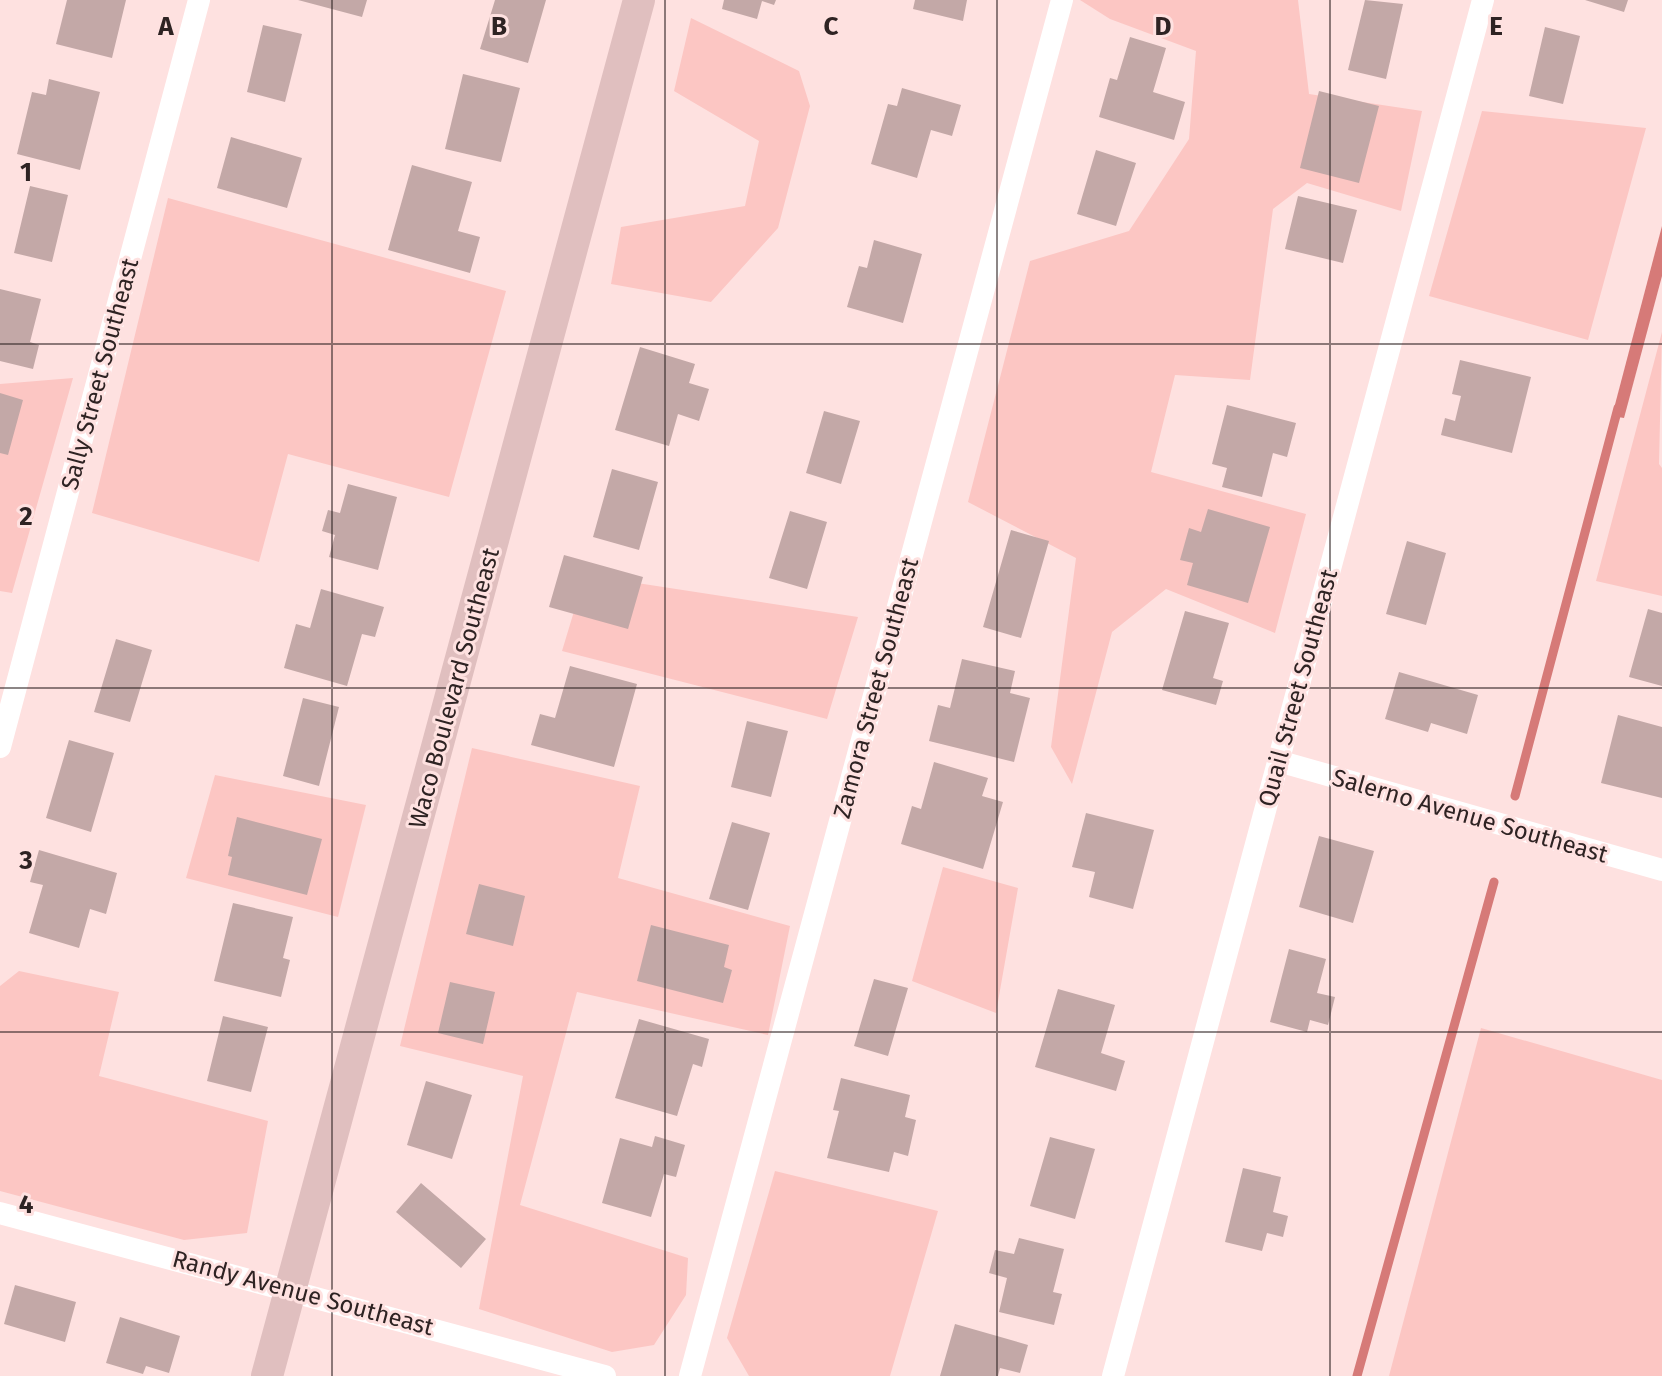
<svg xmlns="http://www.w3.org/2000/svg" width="1662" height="1376" font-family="'Fira Sans',sans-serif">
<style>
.green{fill:#fcc6c3}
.water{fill:#d67a78}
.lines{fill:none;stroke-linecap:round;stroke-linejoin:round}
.stream{stroke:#d67a78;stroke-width:9}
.building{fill:#c3a8a7}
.street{stroke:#fff;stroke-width:22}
.secondary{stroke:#e0bfbf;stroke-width:32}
.grid{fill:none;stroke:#2e2323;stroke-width:2;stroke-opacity:0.55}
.labels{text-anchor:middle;stroke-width:6;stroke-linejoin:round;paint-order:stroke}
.street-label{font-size:24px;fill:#2e2323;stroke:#fee1e0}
.grid-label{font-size:26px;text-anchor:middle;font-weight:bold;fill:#2e2323;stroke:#fee1e0;stroke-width:6;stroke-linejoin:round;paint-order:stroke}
</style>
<rect width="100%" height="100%" fill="#fee1e0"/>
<path class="green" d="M1080,0H1298L1309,94L1422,111L1401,211L1307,183L1273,209L1250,380L1175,375L1151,472L1306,514L1275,633L1166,589L1112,632L1072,784L1051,747L1076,558L968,502L1030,261L1129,231L1189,139L1196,51L1110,19Z
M691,18L799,71L810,106L778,228L711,302L611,284L621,227L745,206L759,141L674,91Z
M1482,111L1646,128L1588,340L1429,296Z
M168,198L506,291L449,497L288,454L259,562L92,513Z
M1662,332L1659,464L1662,468V596L1596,581Z
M73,378L12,593L0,591V384Z
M585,575L858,617L827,719L562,651Z
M472,748L640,786L618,878L790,926L768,1035L577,992L520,1205L688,1258L686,1295L654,1345L612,1352L479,1309L523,1076L400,1046Z
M215,775L366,805L338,917L186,878Z
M943,867L1018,888L996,1013L912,981Z
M19,971L119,992L99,1076L268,1121L247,1233L184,1240L0,1191V986Z
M1481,1028L1662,1080V1376H1389Z
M775,1171L938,1211L890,1376H749L727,1338Z"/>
<path class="water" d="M1662,226V276L1624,418L1612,416Z"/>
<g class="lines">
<path class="stream" d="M1515,796L1618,408
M1357,1376L1494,882"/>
</g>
<path class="building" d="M67,0H126L112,58L56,44Z
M298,0H367L362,17Z
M495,0H546L528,63L480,49Z
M724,0H776L774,5L762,1L757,19L722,9Z
M915,0H967L963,21L913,9Z
M1365,0L1403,4L1386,79L1348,70Z
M1585,0H1628L1624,12Z
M263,25L302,34L285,102L247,92Z
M1545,27L1580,36L1563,104L1529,96Z
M1130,37L1166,48L1153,92L1185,102L1174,140L1099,117L1110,78L1117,80Z
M463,74L520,88L501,162L445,149Z
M49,79L100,92L80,170L17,154L32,92L46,95Z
M902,88L961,105L952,136L931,130L917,178L871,164L888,104L897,106Z
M1319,91L1379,106L1359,183L1300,168Z
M231,137L302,158L287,208L217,188Z
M1096,150L1136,163L1116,226L1077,214Z
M412,165L472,182L458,231L480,237L470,273L388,250Z
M30,186L68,195L52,262L14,253Z
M1298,196L1357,210L1343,263L1285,249Z
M874,240L922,254L903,323L847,307L859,266L867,268Z
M0,289L41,299L30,342L39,345L33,369L0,361Z
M640,347L695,364L689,383L709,389L699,421L678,414L669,446L615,430Z
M1460,360L1531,377L1512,453L1441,435L1445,418L1455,421L1461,396L1452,394Z
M0,393L23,400L8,455L0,453Z
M1227,405L1296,423L1287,457L1273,453L1262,497L1222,487L1227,468L1212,464Z
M824,411L860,421L841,484L806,473Z
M612,469L658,482L639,550L593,537Z
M348,484L397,497L378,570L329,557L335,535L322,531L328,510L340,513Z
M1208,509L1270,527L1248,603L1187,585L1193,563L1180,560L1189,528L1201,532Z
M790,511L827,522L807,589L769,578Z
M1011,530L1049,541L1021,638L983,627Z
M1407,541L1446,553L1426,625L1386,614Z
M564,555L643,577L628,629L549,607Z
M321,589L384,607L375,637L362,634L347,686L284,668L296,624L310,628Z
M1648,609L1662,613V686L1629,677Z
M1185,611L1229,623L1213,678L1223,681L1216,705L1162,690Z
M116,639L152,650L130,722L94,712Z
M962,659L1015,671L1010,693L1030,698L1014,762L929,741L938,705L950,708Z
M570,666L637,684L614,767L531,745L540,714L555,718Z
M1399,672L1478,695L1467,734L1431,723L1428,732L1385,719Z
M303,698L339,707L319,786L283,776Z
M1618,715L1662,727V798L1601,783Z
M747,721L788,731L771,797L731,787Z
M69,740L114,753L91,832L46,818Z
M934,762L988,778L982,796L1003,802L983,869L901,844L912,806L921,809Z
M1086,813L1154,830L1133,909L1089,897L1095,872L1072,867Z
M237,817L322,839L307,895L228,875L232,857L228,856Z
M732,822L770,833L748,910L709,899Z
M1319,836L1374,851L1353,923L1299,907Z
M39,850L117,873L106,914L90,909L79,948L29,933L43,885L30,882Z
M479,884L525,896L513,946L466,934Z
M233,903L293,917L283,958L290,960L281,997L214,981Z
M651,925L729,945L724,967L732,970L723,1003L637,981Z
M1289,949L1326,959L1317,993L1335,997L1328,1025L1310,1020L1307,1032L1270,1022Z
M874,979L908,988L888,1056L854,1046Z
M450,982L495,992L483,1044L438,1033Z
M1058,989L1115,1005L1101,1053L1125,1061L1116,1091L1035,1067Z
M223,1016L268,1027L251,1092L207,1081Z
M639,1019L709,1039L702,1067L693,1064L677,1116L615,1098Z
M841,1078L910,1095L905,1117L916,1120L908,1156L894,1152L889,1172L827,1158L839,1111L833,1110Z
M426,1081L472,1095L452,1159L407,1145Z
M655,1136L685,1145L676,1177L664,1174L651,1217L602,1203L620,1138L652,1147Z
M1050,1137L1095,1149L1075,1219L1030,1206Z
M1243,1168L1281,1177L1273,1212L1288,1216L1283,1237L1267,1233L1262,1251L1225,1242Z
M421,1183L486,1239L461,1268L396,1212Z
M1019,1238L1064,1249L1053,1292L1062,1294L1054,1325L999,1312L1007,1278L989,1273L995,1250L1014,1254Z
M15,1285L76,1302L65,1342L4,1324Z
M120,1317L180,1336L169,1373L146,1366L143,1374L106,1363Z
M955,1324L1028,1345L1020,1373L1000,1368L998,1376H940Z"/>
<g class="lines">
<path class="street" d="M0,747L199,0
M1278,761L1662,870
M0,1213L605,1376
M690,1376L1062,0
M1113,1376L1483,0"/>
<path class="secondary" d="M267,1376L639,0"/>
</g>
<path class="grid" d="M332,0V1376M665,0V1376M997,0V1376M1330,0V1376M0,344H1662M0,688H1662M0,1032H1662"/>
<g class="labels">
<g class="street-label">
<text transform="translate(100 374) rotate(-75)" y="8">Sally Street Southeast</text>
<text transform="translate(454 688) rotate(-75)" y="8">Waco Boulevard Southeast</text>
<text transform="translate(876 688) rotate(-75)" y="8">Zamora Street Southeast</text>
<text transform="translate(1298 688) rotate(-75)" y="8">Quail Street Southeast</text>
<text transform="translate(1470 816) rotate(16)" y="8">Salerno Avenue Southeast</text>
<text transform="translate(303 1293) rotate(15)" y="8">Randy Avenue Southeast</text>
</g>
</g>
<g class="grid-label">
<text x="166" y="35">A</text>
<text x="499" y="35">B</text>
<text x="831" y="35">C</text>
<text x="1163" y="35">D</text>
<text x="1496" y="35">E</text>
<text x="26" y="181">1</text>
<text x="26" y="525">2</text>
<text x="26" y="869">3</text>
<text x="26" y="1213">4</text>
</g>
</svg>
